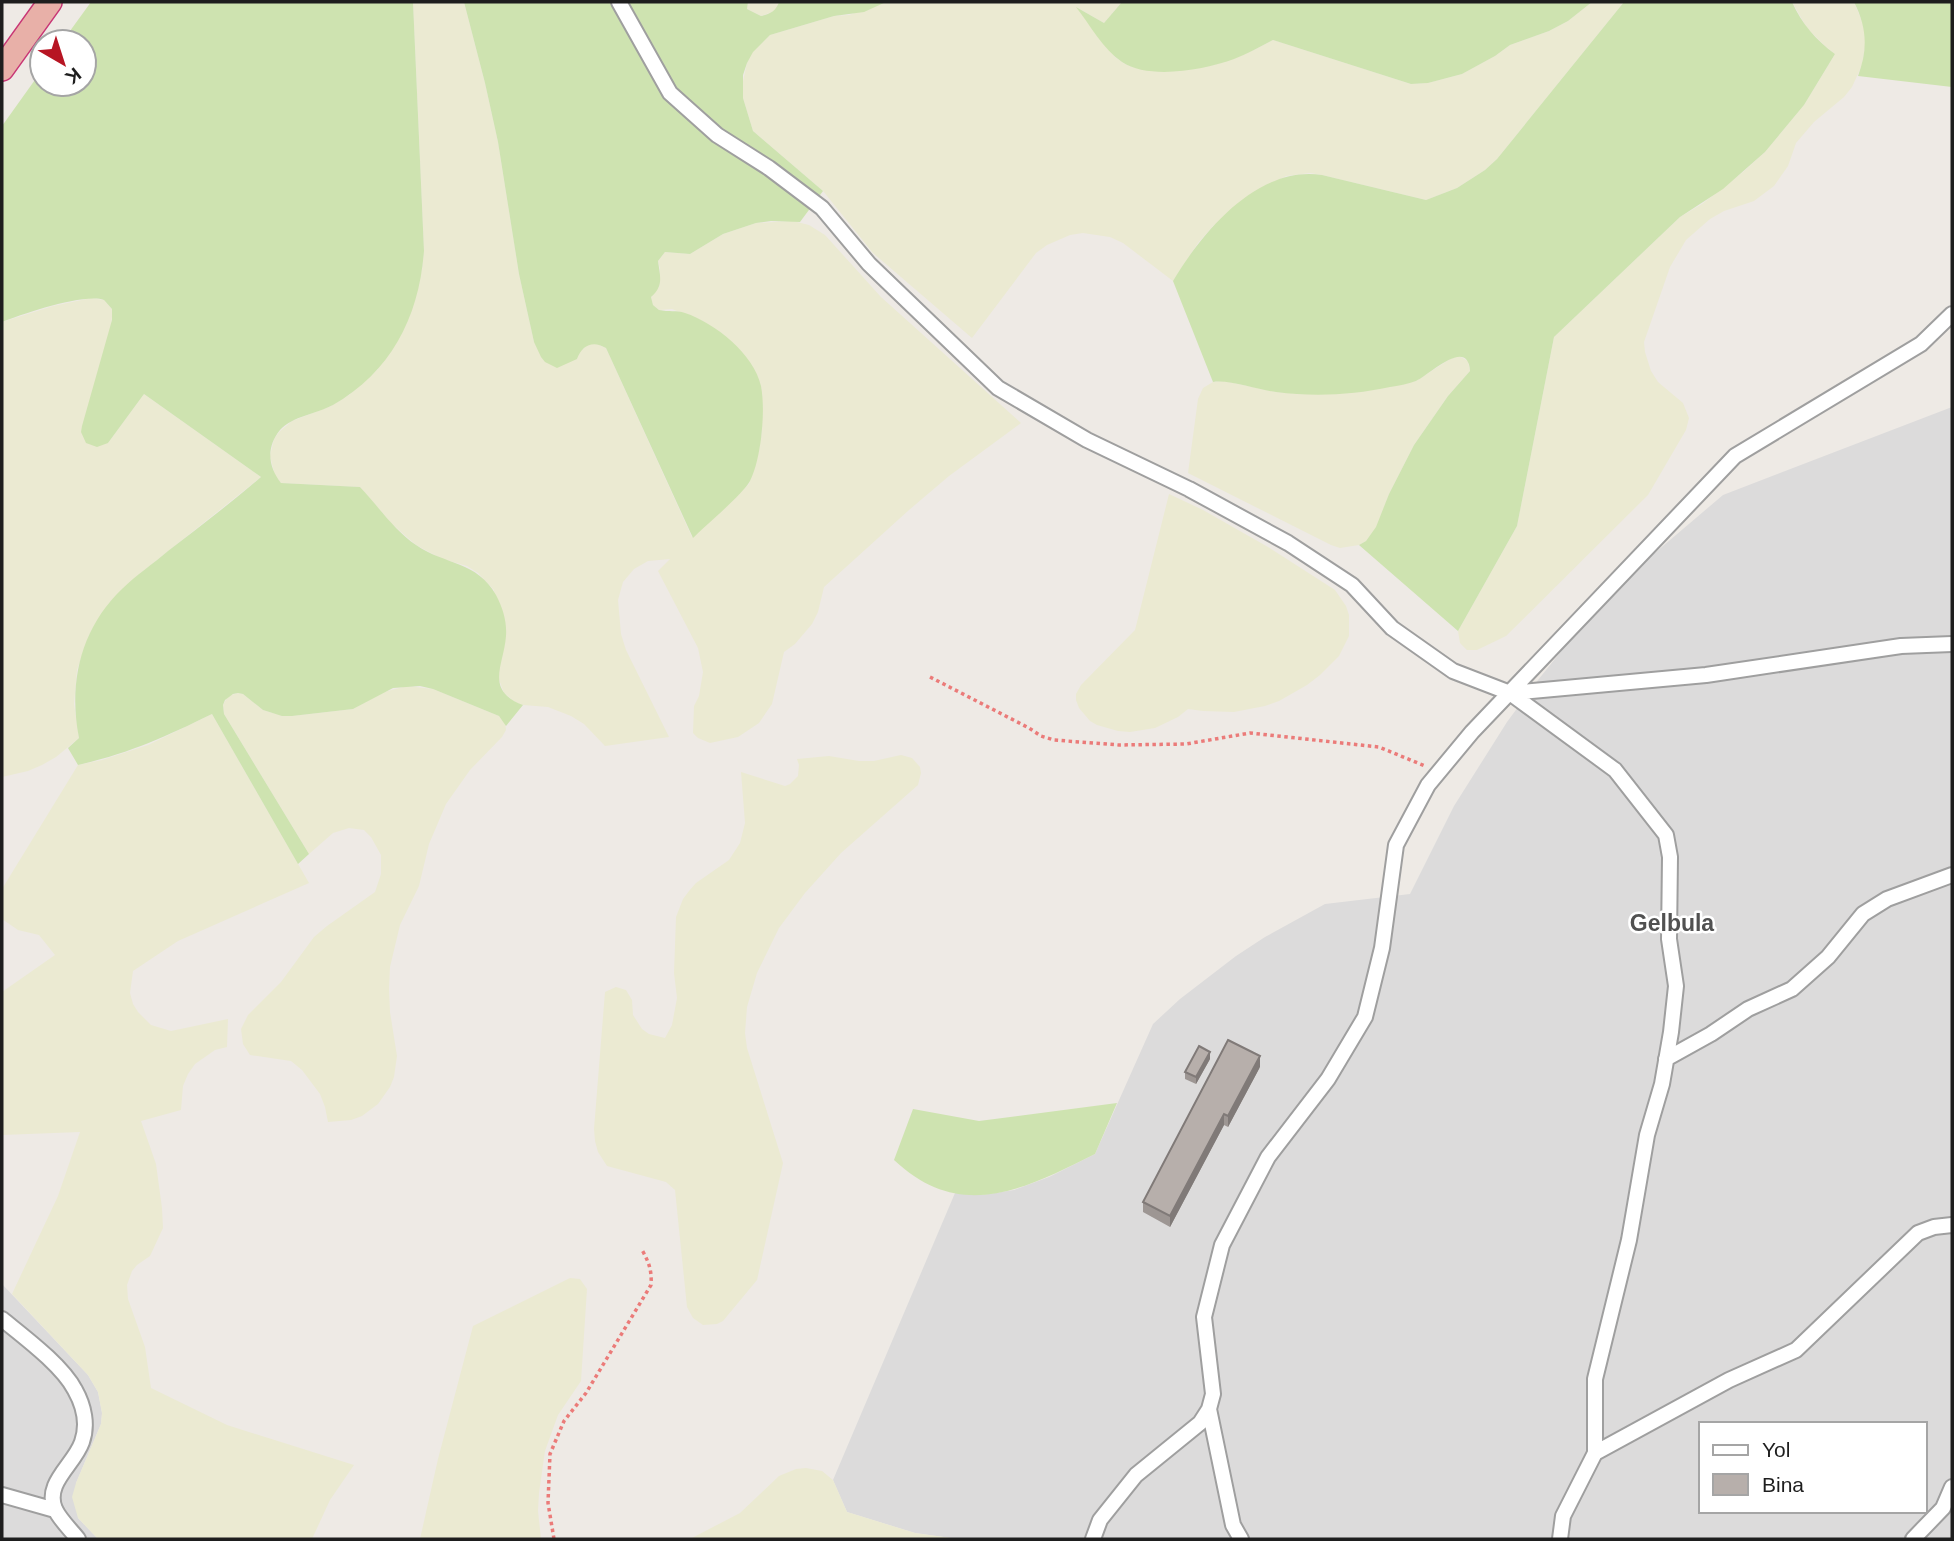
<svg xmlns="http://www.w3.org/2000/svg" width="1954" height="1541" font-family="Helvetica,sans-serif">
<style>
.residential{fill:#dcdbdb;fill-rule:evenodd}
.farmland{fill:#ebead2}
.grass{fill:#cee3b0}
.lines{fill:none;stroke-linecap:round;stroke-linejoin:round}
.minor-casing{stroke:#9f9f9f;stroke-width:18}
.trunk-casing{stroke:#c83675;stroke-width:26}
.path{stroke:#eb7b79;stroke-width:3.5;stroke-dasharray:3.5 3.5;stroke-linecap:butt}
.minor{stroke:#fff;stroke-width:14}
.trunk{stroke:#e8b0a8;stroke-width:23}
.wall{fill:#9d9693}
.shaded-wall{fill:#807a78}
.building{fill:#b7afab;stroke:#807a78;stroke-width:2}
.labels{text-anchor:middle;stroke-width:5;stroke-linejoin:round;paint-order:stroke}
.neighbourhood-label{font-size:23px;font-weight:bold;fill:#515151;stroke:#fff}
</style>
<rect width="100%" height="100%" fill="#eeeae5"/>
<path class="residential" d="M1952,407V1539H958L915,1533L847,1512L833,1480L955,1193L982,1195L1014,1190L1049,1177L1095,1154L1153,1024L1180,999L1236,956L1265,937L1325,904L1410,894L1454,806L1507,722L1538,680L1571,639L1606,600L1643,563L1723,495ZM1700,1424H1924V1511H1700Z
M2,1284L88,1375L98,1392L102,1413L101,1424L76,1483L78,1518L98,1539H2Z"/>
<path class="farmland" d="M413,2H464L485,83L498,142L519,274L534,342L577,359L579,352L589,344L595,343L606,348L692,537L749,484L759,449L762,431V399L760,383L703,321L672,309L659,310L653,305L651,297L659,287L660,269L658,261L665,252L690,254L723,234L756,223L793,221L809,225L825,235L881,297L1021,423L949,476L909,510L824,587L818,612L812,624L795,644L784,652L772,704L759,723L738,737L710,743L698,738L693,733L694,706L699,696L703,672L698,648L658,571L670,559L648,561L634,569L623,582L618,600L621,634L626,650L669,737L605,746L584,724L571,716L548,707L523,705L516,703L504,693L498,677L500,661L494,590L478,573L467,566L442,559L416,545L392,524L360,487L281,483L275,476L270,456L274,439L279,432L292,421L331,406L349,395L378,369L422,270L424,251Z
M748,2H779L777,9L772,12L761,16L747,9Z
M886,2H1122L1104,23L1078,8L1115,57L1125,64L1136,68L1146,70L1175,71L1214,65L1254,50L1273,40L1411,84L1428,83L1462,74L1495,56L1510,45L1549,31L1568,21L1592,2H1624L1497,159L1485,170L1457,188L1426,200L1322,175L1310,173L1286,176L1248,197L1213,226L1198,243L1173,281L1123,243L1110,237L1083,233L1070,235L1047,245L1036,253L972,338L873,253L823,191L753,131L743,98L742,86L747,63L752,52L770,35L834,16L849,15Z
M1792,2H1854L1864,26L1866,40L1862,65L1852,87L1844,97L1814,122L1796,143L1788,166L1774,186L1754,201L1724,211L1710,219L1686,240L1670,267L1644,342L1645,352L1651,371L1658,382L1683,403L1689,418L1686,430L1648,495L1506,636L1477,650H1467L1460,643L1458,631L1517,526L1554,337L1680,217L1702,204L1743,172L1765,152L1804,105L1835,54L1825,46L1807,28Z
M91,298L104,300L112,309V315L108,443L144,394L261,477L137,576L109,603L89,635L77,670L74,704L79,738L56,757L42,765L28,771L2,777V322L53,306Z
M1459,356L1468,361L1470,371L1448,396L1414,445L1389,494L1377,527L1366,541L1359,545L1340,548L1331,545L1188,473L1198,399L1203,388L1213,382L1224,381L1277,392L1303,394L1360,392L1416,381L1450,359Z
M1169,494L1203,510L1268,547L1335,590L1346,606L1349,615V636L1339,656L1320,675L1307,685L1279,701L1265,706L1234,712L1203,711L1188,709L1178,717L1155,728L1130,732L1118,731L1097,725L1090,721L1079,708L1076,700V694L1081,685L1135,630Z
M407,686L433,689L499,716L505,722L506,730L502,737L470,770L446,804L429,844L419,886L400,925L390,967L389,989L390,1012L397,1056L394,1077L390,1087L378,1104L362,1116L351,1120L328,1122L325,1107L320,1094L302,1070L291,1061L250,1055L243,1044L241,1029L248,1015L281,982L314,937L327,926L375,892L381,874V855L371,837L364,830L349,828L333,833L309,854L224,714L223,705L228,696L238,693L243,694L263,710L272,713L292,716L353,709L384,692Z
M212,714L309,883L178,941L133,971L130,993L133,1004L138,1012L151,1025L171,1031L228,1019L227,1047L215,1050L195,1064L188,1074L183,1086L181,1110L141,1121L156,1164L162,1208L163,1228L150,1256L137,1265L132,1271L127,1285L128,1299L145,1347L151,1388L227,1425L354,1465L330,1500L312,1539H98L78,1518L72,1497L76,1483L101,1424L102,1413L98,1392L88,1375L12,1294L58,1196L80,1132L2,1135V992L55,955L39,935L18,930L2,919V889L78,765L102,760L148,745Z
M901,755L912,758L920,767L921,773L918,785L841,853L805,893L779,928L757,973L747,1007L745,1033L747,1048L783,1163L757,1280L723,1321L717,1324L703,1325L693,1318L687,1307L675,1190L666,1182L607,1166L598,1152L595,1141L594,1129L605,992L616,987L626,990L632,1000L633,1015L642,1029L649,1034L665,1038L672,1025L677,998L674,973L676,917L683,899L689,891L696,883L729,860L740,843L745,823L741,772L785,786L790,784L798,776L799,765L797,759L829,756L859,761H874Z
M570,1278L580,1279L587,1289L581,1381L558,1415L545,1451L539,1493L538,1511L541,1539H420L438,1459L473,1326Z
M806,1468L822,1471L833,1480L847,1512L915,1533L958,1539H690L740,1513L779,1476L796,1469Z"/>
<path class="grass" d="M91,2H413L424,251C419,317 391,372 333,405C316,414 293,416 280,430C266,447 268,467 281,483L360,487C378,506 394,530 416,545C445,565 477,561 496,595C503,608 507,622 506,636C504,665 484,690 523,705L506,726L499,716L433,689L420,686L393,688L353,709L292,716H282L263,710L243,694L238,693L233,694L225,700L223,705L224,714L309,854L298,864L212,714C165,737 130,753 78,765L68,748L79,738C68,683 81,628 122,589C136,575 153,564 168,551C199,527 231,503 261,477L144,394L108,443L97,447L86,443L81,432L82,426L112,320V309L104,300C84,293 23,314 2,322V126L42,70V84H84V42H62Z
M464,2H748L747,9L761,16C770,14 776,11 779,2H886L864,12L834,16L770,35L753,52L747,63L743,75V98L753,131L823,191L800,222L771,221L756,223L723,234L690,254L665,252L658,261C660,276 664,286 651,297L653,305L659,310C669,312 676,310 685,313C715,323 754,354 761,386C764,403 763,422 761,439C759,453 756,469 750,481C744,493 705,526 693,538L606,348C593,340 582,345 577,359L557,368L545,362L541,357L534,342L519,274L498,142L485,83Z
M1122,2H1592L1568,21L1549,31L1510,45L1495,56L1462,74L1428,83L1411,84L1273,40C1260,47 1247,54 1234,59C1204,70 1149,80 1122,62C1103,49 1090,25 1076,7L1104,23Z
M1624,2H1792C1802,24 1816,40 1835,54L1804,105L1765,152L1723,189L1680,217L1554,337L1517,526L1458,631L1359,545L1366,541L1376,527L1389,494L1414,445L1448,396L1470,371C1468,336 1428,376 1416,381C1408,384 1398,386 1390,387C1353,395 1314,397 1276,392C1259,390 1228,379 1213,382L1173,281C1202,232 1258,165 1322,175L1426,200L1457,188L1485,170L1497,159Z
M1854,2H1952V87L1858,76C1868,50 1867,27 1854,2Z
M1117,1103L1095,1154C1025,1189 961,1223 894,1160L913,1109L979,1121Z"/>
<g class="lines">
<defs>
<path id="minor" d="M619,2L670,93L717,135L769,168L822,208L869,264L998,388L1087,440L1189,489L1288,543L1352,585L1392,628L1453,671L1510,693L1615,770L1666,835L1670,857L1669,939L1676,986L1671,1032L1662,1084L1647,1135L1629,1240L1595,1379V1453
M1510,693L1706,675L1901,646L1952,644
M1666,1059L1711,1034L1748,1009L1792,989L1828,957L1863,914L1887,899L1952,875
M2,1319C24,1337 62,1365 75,1390C84,1406 88,1425 82,1442C74,1465 44,1483 55,1509C60,1520 71,1530 78,1539
M1209,1409L1233,1525L1241,1539
M2,1495L55,1510
M1093,1539L1100,1520L1136,1475L1200,1423L1209,1409L1213,1394L1204,1317L1222,1245L1268,1157L1328,1079L1365,1017L1382,948L1396,845L1428,785L1472,732L1735,456L1921,344L1952,314
M1560,1539L1563,1516L1595,1453L1729,1380L1796,1350L1918,1233L1934,1227L1952,1225
M1913,1539L1943,1508L1952,1487"/>
<path id="trunk" d="M2,69L50,2"/>
</defs>
<use href="#minor" class="minor-casing"/>
<use href="#trunk" class="trunk-casing"/>
<path class="path" d="M930,677L1029,728L1041,736L1054,740L1119,745L1186,744L1250,733L1379,747L1425,766
M554,1539L548,1503L550,1454L564,1421L586,1393L651,1285C652,1271 649,1262 642,1250"/>
<use href="#minor" class="minor"/>
<use href="#trunk" class="trunk"/>
</g>
<path class="wall" d="M1210,1059L1196,1084L1185,1079V1072Z
M1260,1067L1228,1127L1224,1125L1170,1227L1143,1212V1202Z"/>
<path class="shaded-wall" d="M1210,1052V1059L1196,1084V1077Z
M1260,1056V1067L1228,1127V1116Z
M1224,1114V1125L1170,1227V1216Z"/>
<path class="building" d="M1228,1040L1260,1056L1228,1116L1224,1114L1170,1216L1143,1202Z
M1199,1046L1210,1052L1196,1077L1185,1072Z"/>
<g class="labels">
<g class="neighbourhood-label">
<text x="1672" y="931">Gelbula</text>
</g>
</g>
<rect width="1954" height="1541" fill="none" stroke="#1e1e1e" stroke-width="7"/>
<rect x="1699" y="1422" width="228" height="91" fill="#ffffff" stroke="#a5a5a5" stroke-width="2"/>
<rect x="1713" y="1445" width="35" height="10" fill="#ffffff" stroke="#a5a5a5" stroke-width="2"/>
<text x="1762" y="1457" font-size="21" fill="#1e1e1e">Yol</text>
<rect x="1713" y="1474" width="35" height="21" fill="#b7afab" stroke="#a5a5a5" stroke-width="2"/>
<text x="1762" y="1492" font-size="21" fill="#1e1e1e">Bina</text>
<g transform="translate(63 63) rotate(141)"><circle r="33" fill="#ffffff" stroke="#a5a5a5" stroke-width="2"/>
<path d="M0-5L12 26L0 18L-12 26Z" fill="#b71523"/>
<text y="-10" font-size="19" font-weight="bold" text-anchor="middle" fill="#1e1e1e">K</text>
</g>
</svg>
